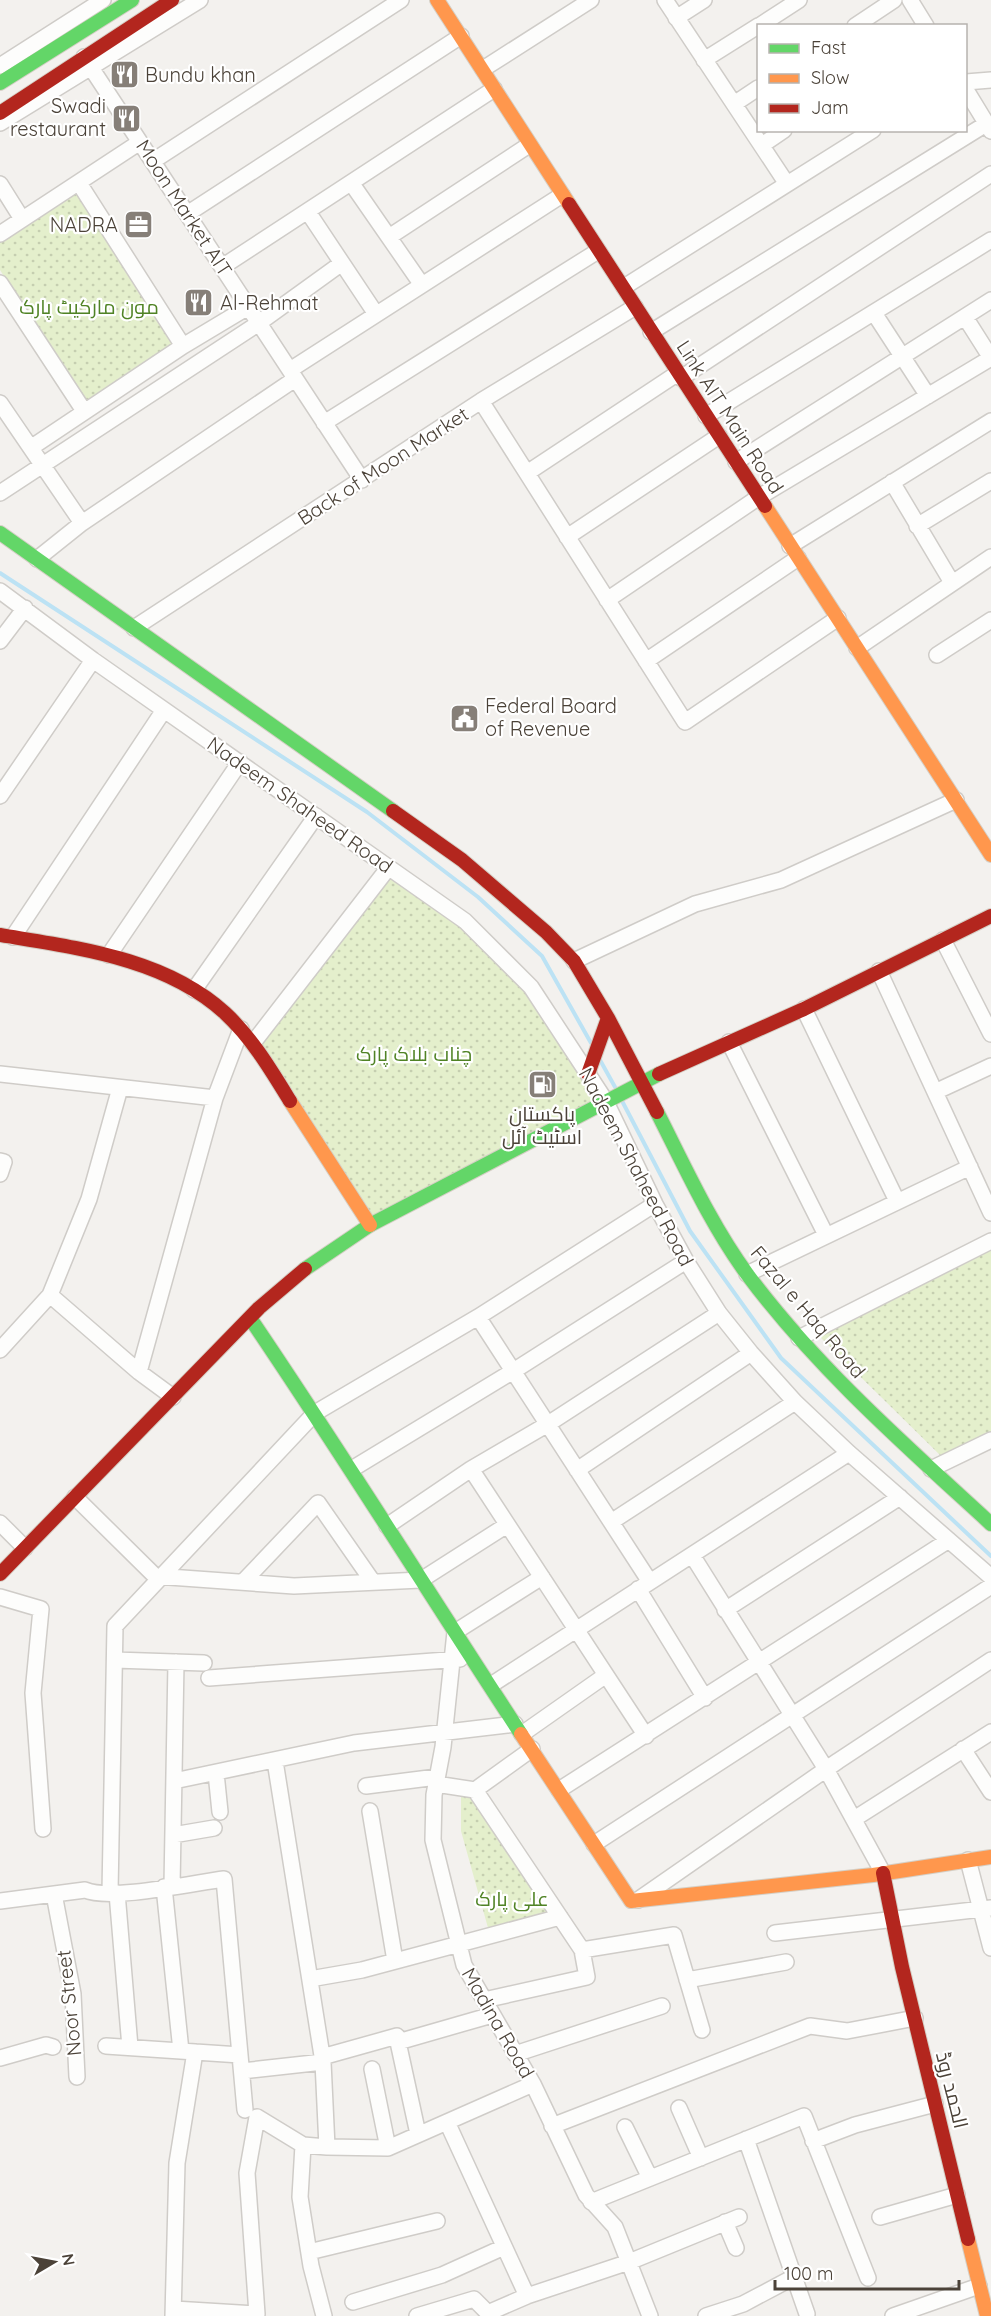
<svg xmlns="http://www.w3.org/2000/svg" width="991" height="2316" font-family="Quicksand,Cairo,sans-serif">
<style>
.park{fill:url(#park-dots)}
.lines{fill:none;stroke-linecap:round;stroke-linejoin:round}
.stream{stroke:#bce2f4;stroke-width:4}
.street-casing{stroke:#cfccc8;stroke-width:18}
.fast-casing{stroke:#d5cfc5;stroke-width:16}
.slow-casing{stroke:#d5cfc5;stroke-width:16}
.jam-casing{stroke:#d5cfc5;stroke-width:16}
.street{stroke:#fdfdfc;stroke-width:15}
.fast{stroke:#63d668;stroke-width:14}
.slow{stroke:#ff974d;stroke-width:14}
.jam{stroke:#b3261e;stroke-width:14}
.labels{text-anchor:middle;stroke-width:4.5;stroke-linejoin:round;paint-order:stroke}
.poi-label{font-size:20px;fill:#4b4238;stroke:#fff;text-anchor:start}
.street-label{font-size:20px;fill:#4b4238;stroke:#fff}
.park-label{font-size:20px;fill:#508325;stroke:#fff}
</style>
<defs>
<pattern id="park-dots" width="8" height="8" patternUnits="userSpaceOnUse" patternTransform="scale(1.5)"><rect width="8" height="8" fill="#e4efcc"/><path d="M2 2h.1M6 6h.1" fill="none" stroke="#c5ceb0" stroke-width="1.8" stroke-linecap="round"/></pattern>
</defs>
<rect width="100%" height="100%" fill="#f3f1ee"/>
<path class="park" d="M79,189L178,343L85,403L0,270V240Z
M389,867L465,921L531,987L605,1100L370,1225L253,1043Z
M991,1249V1436L942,1457L817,1334Z
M461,1788L475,1790L561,1920L490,1935L461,1831Z"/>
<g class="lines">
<path class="stream" d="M0,573L367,812L478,897L542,956L591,1043
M600,1060L615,1087
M621,1099L690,1231L781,1358L991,1556"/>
<defs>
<path id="street" d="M665,0L787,184
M910,0L926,26
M676,18L704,0
M759,26L799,0
M855,26L894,0
M84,57L362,480
M704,60L758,26
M0,66L103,0
M483,69L591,0
M966,82L991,80
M966,90L991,131
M734,104L758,88
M0,123L200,0
M762,145L784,130
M153,161L401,0
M79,183L183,346
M0,184L22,219
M352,184L422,285
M308,212L376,314
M187,214L461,36
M0,234L140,142
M389,237L529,145
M222,267L494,89
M0,283L84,411
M624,287L873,130
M874,313L928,396
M651,332L986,124
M290,370L562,195
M681,378L991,174
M481,401L685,722L838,618
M0,403L82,523
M706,416L991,240
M324,423L598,251
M32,447L183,346L248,307
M736,462L991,300
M527,473L678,373
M892,482L951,581
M0,493L259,323L342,263
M917,526L991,481
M567,537L719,436
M790,546L991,421
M37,559L82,523L295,379
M0,591L93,660L465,921L531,987L605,1100L655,1204L686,1261L719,1313L751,1353L795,1402L849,1453L991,1577
M607,600L759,497L991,358L965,317
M134,628L481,401L635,307
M0,641L25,608
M857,648L991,557
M937,655L991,620
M646,661L798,558
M0,796L93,660
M13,937L164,710
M943,940L991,1034
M109,955L240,762
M574,961L695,904L781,880L956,800
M879,971L991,1213
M194,990L316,816
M804,1009L897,1201
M729,1042L826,1235
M253,1043L389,867
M0,1074L215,1098
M935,1092L991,1066
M0,1161L4,1162L0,1174
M747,1274L970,1167
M50,1295L139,1372L173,1397
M478,1317L650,1582
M799,1338L991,1241
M0,1350L50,1295L89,1199L120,1088
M139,1372L215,1098L241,1029
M352,1469L515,1370L686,1261
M471,1469L646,1736
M931,1469L991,1440
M577,1470L751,1353
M75,1497L155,1576L294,1586L421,1580L507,1525
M611,1522L795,1402
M0,1523L25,1548
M387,1526L471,1469L548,1424L719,1313
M692,1555L826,1769L883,1873
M542,1577L455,1632L443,1747L434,1795L433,1840L464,1965L533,2084L586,2195L615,2227L650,2316
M243,1582L318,1503L373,1582
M638,1589L705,1698
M0,1597L41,1609L33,1693L43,1829
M725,1610L900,1497
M115,1660L204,1663
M209,1678L460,1659
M491,1685L849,1453
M522,1734L606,1675
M963,1749L991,1792
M216,1773L220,1812
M174,1781L354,1743L515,1724
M436,1784L475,1790L582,1950L674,1935L702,2030
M366,1786L437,1777
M475,1790L532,1749
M559,1790L949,1540
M370,1811L395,1961
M854,1819L991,1732
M173,1835L214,1828
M594,1844L991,1586
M968,1860L991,1948
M172,1886L176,1662
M164,1887L181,2051
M110,1892L115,1626L315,1413L478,1317L655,1204
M117,1893L130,2047
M54,1894L73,1994L77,2077
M638,1900L838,1761L991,1660
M0,1901L85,1890C110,1901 193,1883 224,1879L245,2110
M775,1933L991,1908
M310,1979L362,1970L560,1917
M687,1980L786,1962
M484,2000L587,1977L582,1950
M106,2046L240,2055
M515,2054L662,2006
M322,2057L397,2036L398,2042
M0,2058L46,2045L53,2047
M372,2069L388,2148
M242,2071L323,2062
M679,2108L701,2158
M447,2122L527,2296L629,2262L739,2217
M552,2126L810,2026L847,2031L915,2018
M625,2127L650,2178
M418,2134L398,2042L492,2015
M746,2139L807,2314
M813,2141L855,2125L935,2104
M303,2145L300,2197L311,2266L324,2316
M327,2147L388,2148L533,2084
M591,2202L804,2116L868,2278
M880,2217L957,2195
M725,2222L736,2248
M309,2252L437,2221
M353,2302L442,2275L504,2247
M174,2309L257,2314L247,2173L257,2117L303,2145L327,2147L323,2062L275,1761
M173,2316L177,2163L195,2052
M417,2316L474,2299L488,2313L527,2296
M706,2316L743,2304L794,2277
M893,2316L979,2286"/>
<path id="fast" d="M0,83L132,0
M0,533L393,811
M657,1112C685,1167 711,1225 747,1274C817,1368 905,1445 991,1524
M305,1269L370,1225L659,1074
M250,1318C343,1455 430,1595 521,1734"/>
<path id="slow" d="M437,0L569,204
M765,506L991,855
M290,1101L370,1225
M521,1734L631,1901L873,1875L991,1857
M968,2239L987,2316"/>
<path id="jam" d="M0,113L172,0
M569,204L765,506
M393,811L462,860L546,932L574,961L608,1018L657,1112
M0,935C77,948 165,958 225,1013C252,1038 271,1070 290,1101
M588,1074L608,1018
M659,1074L804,1009L991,916
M0,1574L259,1308L305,1269
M883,1873L902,1967L968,2239"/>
</defs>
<use href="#street" class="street-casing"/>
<use href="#fast" class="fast-casing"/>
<use href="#slow" class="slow-casing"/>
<use href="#jam" class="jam-casing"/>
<use href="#street" class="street"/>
<use href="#fast" class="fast"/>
<use href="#slow" class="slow"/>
<use href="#jam" class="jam"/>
</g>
<defs>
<symbol id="restaurant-square" viewBox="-11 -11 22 22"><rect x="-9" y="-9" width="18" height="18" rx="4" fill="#867f78" stroke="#fff"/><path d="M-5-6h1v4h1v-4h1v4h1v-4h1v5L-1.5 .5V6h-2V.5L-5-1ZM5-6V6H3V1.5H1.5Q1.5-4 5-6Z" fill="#fff"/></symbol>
<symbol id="office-square" viewBox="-11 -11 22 22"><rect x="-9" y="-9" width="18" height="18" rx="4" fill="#867f78" stroke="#fff"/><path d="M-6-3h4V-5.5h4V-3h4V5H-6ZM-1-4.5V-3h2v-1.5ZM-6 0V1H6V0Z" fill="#fff"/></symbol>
<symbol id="civic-square" viewBox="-11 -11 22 22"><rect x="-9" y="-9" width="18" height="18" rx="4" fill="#867f78" stroke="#fff"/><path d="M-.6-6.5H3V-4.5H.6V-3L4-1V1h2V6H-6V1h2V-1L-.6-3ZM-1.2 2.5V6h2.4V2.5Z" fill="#fff"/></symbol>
<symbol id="fuel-square" viewBox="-11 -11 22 22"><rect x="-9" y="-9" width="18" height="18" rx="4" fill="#867f78" stroke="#fff"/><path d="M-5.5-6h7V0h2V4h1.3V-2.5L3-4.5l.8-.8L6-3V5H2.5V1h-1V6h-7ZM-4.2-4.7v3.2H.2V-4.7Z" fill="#fff"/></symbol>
</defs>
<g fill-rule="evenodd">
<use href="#restaurant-square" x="108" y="58" width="33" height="33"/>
<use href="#restaurant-square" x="110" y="102" width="33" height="33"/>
<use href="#office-square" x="122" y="208" width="33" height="33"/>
<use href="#restaurant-square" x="182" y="286" width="33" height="33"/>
<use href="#civic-square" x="448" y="702" width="33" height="33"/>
<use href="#fuel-square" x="526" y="1068" width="33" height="33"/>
</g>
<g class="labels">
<g class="poi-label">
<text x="145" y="82">Bundu khan</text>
<text x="106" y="113" text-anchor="end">Swadi<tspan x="106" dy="23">restaurant</tspan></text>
<text x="118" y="232" text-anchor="end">NADRA</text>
<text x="220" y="310">Al-Rehmat</text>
<text x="485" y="713">Federal Board<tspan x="485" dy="23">of Revenue</tspan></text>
<text x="542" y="1121" text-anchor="middle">پاکستان<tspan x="542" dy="23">اسٹیٹ آئل</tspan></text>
</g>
<g class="street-label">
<text transform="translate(184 208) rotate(57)" y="7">Moon Market AIT</text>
<text transform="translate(730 417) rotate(57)" y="7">Link AIT Main Road</text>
<text transform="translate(383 466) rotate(-33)" y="7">Back of Moon Market</text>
<text transform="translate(300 805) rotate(35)" y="7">Nadeem Shaheed Road</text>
<text transform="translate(636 1167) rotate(62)" y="7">Nadeem Shaheed Road</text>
<text transform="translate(808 1312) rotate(50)" y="7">Fazal e Haq Road</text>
<text transform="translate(69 2003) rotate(-96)" y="7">Noor Street</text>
<text transform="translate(498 2023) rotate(60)" y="7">Madina Road</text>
<text transform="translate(952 2090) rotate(76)" y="7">الحمد روڈ</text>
</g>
<g class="park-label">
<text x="89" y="314">مون مارکیٹ پارک</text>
<text x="414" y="1061">چناب بلاک پارک</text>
<text x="512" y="1906">علی پارک</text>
</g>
</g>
<rect x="757" y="24" width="210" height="108" fill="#ffffff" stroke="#b7b3af" stroke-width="1.5"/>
<rect x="769" y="44" width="30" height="9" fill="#63d668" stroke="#b7b3af" stroke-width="1.5"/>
<text x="811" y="54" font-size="18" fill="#4b4238">Fast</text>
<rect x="769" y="74" width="30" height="9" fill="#ff974d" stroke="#b7b3af" stroke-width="1.5"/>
<text x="811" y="84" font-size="18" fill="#4b4238">Slow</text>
<rect x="769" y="104" width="30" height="9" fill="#b3261e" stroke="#b7b3af" stroke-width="1.5"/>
<text x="811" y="114" font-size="18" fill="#4b4238">Jam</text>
<g transform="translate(54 2262) rotate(80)" stroke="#ffffff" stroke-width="4.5" paint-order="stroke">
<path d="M0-4.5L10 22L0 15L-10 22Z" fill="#4b4238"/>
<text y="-9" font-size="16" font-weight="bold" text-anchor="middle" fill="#4b4238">N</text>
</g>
<path d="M775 2280v9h184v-9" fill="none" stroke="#4b4238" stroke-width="3"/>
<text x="784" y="2280" font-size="18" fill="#4b4238" stroke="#ffffff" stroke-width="4.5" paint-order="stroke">100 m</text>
</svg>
